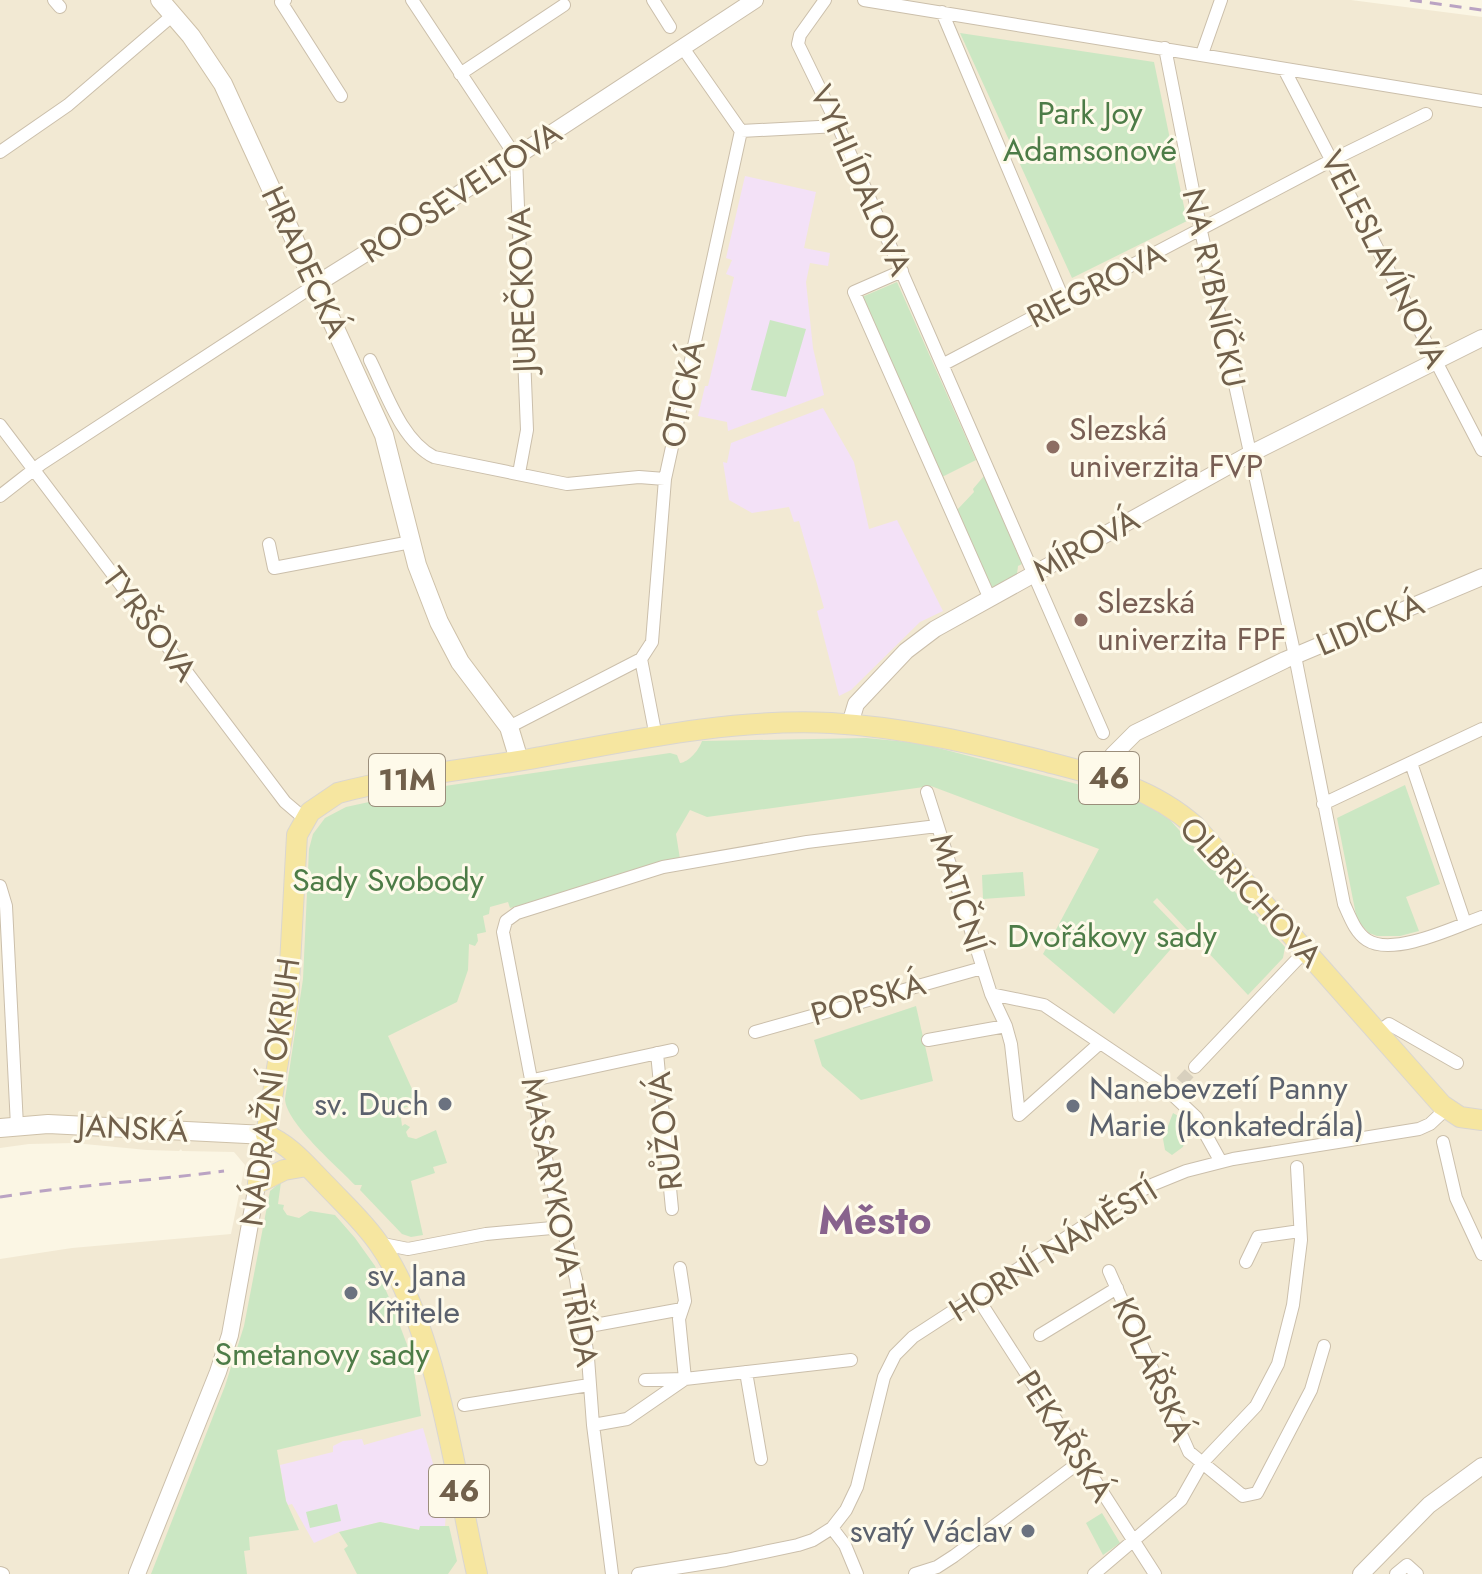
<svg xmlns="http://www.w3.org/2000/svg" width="1482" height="1574" font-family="Jost,sans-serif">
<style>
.residential{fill:#f2e9d3}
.education{fill:#f3e1f7}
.green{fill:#cbe7c3}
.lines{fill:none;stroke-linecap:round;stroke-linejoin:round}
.minor-tunnel{stroke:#d8d0be;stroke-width:12;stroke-dasharray:12 6;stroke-linecap:butt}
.minor-casing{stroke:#cbbfab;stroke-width:14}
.tertiary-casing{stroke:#cbbfab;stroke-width:18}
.secondary-casing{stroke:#cec1a9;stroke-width:20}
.primary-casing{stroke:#dad6d0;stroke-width:22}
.minor{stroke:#fff;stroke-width:12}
.tertiary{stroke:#fff;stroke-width:16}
.secondary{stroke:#fff;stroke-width:18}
.primary{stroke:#f6e6a0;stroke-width:20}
.rail{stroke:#baa3c3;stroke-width:3;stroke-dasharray:12 8;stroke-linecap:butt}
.education-dot{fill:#8d6e63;stroke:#fefaea;stroke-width:3}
.worship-dot{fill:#6b7280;stroke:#fefaea;stroke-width:3}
.labels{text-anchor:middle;stroke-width:6;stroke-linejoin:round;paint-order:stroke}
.shield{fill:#fefaea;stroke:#9b8e7b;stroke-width:2}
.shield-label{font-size:30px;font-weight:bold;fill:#71604b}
.park-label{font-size:32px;fill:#4d7c47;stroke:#fefaea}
.street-label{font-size:32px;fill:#71604b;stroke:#fefaea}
.education-label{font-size:32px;fill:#785e54;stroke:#fefaea;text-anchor:start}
.worship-label{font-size:32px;fill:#5b616d;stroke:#fefaea;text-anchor:start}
.district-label{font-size:40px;font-weight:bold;fill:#88638d;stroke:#fefaea}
</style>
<rect width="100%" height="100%" fill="#fbf6e4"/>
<path class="residential" d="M0,0H1351L1482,17V1574H0V1259L72,1248L231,1234L245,1165L234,1152L182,1151L181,1149L179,1151L147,1150L74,1143L29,1144L0,1148Z"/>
<path class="education" d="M745,176L816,192L804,248L830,253L828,266L810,263L806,282L813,348L824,395L728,431L727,422L698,416L705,386H708L734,277L726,274L732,260L726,258Z
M823,408L854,462L869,529L897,520L943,611L920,622L851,690L839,696L817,611L824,608L799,521L794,522L789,507L752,513L729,500L723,462L727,463L731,443Z
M423,1428L446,1510L445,1527L421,1526L420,1530L380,1522L339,1532L314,1543L292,1504L288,1505L286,1501L280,1465L333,1452V1446L343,1441L362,1439L364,1445Z"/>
<path class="green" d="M960,33L1154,62L1187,221L1072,278Z
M897,282L976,460L942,477L862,297Z
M770,320L806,329L786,397L751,390Z
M984,476L1022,564L1018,566L1017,574L992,588L957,510L974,492L973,489Z
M866,738L919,743L1123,796L1150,806L1170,820L1285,947L1283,958L1248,995L1157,898L1153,902L1184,934L1114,1014L1043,954L1099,849L931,786L707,817L690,810L676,834L680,859L510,908L508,902L490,907L489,914L483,916L486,932L477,934L478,941L475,946L469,944L468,970L457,1002L388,1036L417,1100L411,1105L408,1103L409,1106L404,1108L402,1107L403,1110L398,1117L401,1118L402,1126L405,1124L410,1127L406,1132L408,1137L416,1139L436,1130L447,1163L433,1167L435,1173L411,1181L423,1235L411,1237L402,1234L360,1190L362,1185H355C337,1166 286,1123 285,1099L303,979L309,849L313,834L325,818L346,807L438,787L670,753L677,755L680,763C689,762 699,750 702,741Z
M1405,785L1440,884L1406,897L1419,931L1400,936H1377L1369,933L1357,920L1337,818Z
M1023,872L1025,896L983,899L982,875Z
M916,1006L933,1081L861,1100L822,1066L814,1040Z
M1173,1113C1186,1119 1187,1134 1183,1147L1172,1155L1165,1150L1163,1139Z
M281,1182L278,1204L284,1205L283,1209L287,1215L299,1218L310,1211L335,1215L355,1238L375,1266L391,1302L412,1358L421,1416L277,1450L286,1501L299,1530L249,1537L250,1550L244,1551L247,1574H151L225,1386L244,1326L270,1191Z
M337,1504L341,1521L310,1528L306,1512Z
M1102,1513L1120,1543L1103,1555L1086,1523Z
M380,1522L419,1530L420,1526H449L457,1561L448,1574H357L344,1549L348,1546L339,1532Z"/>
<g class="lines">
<path class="minor-tunnel" d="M1181,1082L1195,1067"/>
<defs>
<path id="minor" d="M54,0L60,7
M285,0L281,2L341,96
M412,0L516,157L527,430L519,473
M653,0L670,27
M825,0L800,35L798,44L838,126L1103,733
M864,0L1482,101
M942,12L1064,301
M683,48L741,131L838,126
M1165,48L1201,231L1295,656L1344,904C1350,917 1355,932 1367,940C1393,957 1455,927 1482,917
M1202,54L1221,0
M1284,69L1482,450
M460,74L564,5
M0,152L68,105L173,15
M902,271L854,292L990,599
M370,360C386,392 401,440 434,457L567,484L639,477L665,479
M944,364L1332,160L1426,114
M0,425L285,802L305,819
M0,496L41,464L315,285
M269,544L274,568L411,542
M641,659L652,642L665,479L741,131
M641,659L656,737
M509,727L641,659
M1411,763L1465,923
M927,792L991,994
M1323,804L1482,729
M0,886L6,906L17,1126
M755,1032L982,968
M1378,1032L1389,1024L1457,1063
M928,1040L1006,1026
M1100,1043L1019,1115L1011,1044L1006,1026L991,994L1044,1005L1160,1083L1196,1117L1221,1162
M657,1053L672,1209
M1195,1067L1306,950
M533,1080L672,1050
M1443,1142L1456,1198L1482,1254
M378,1243L408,1249L486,1234L563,1227
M1246,1262L1258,1237L1300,1231
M1109,1271L1189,1452L1243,1496L1257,1493L1311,1390L1324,1346
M977,1297L1155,1574
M584,1327L682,1309
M1040,1335L1117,1288
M746,1372L761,1459
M645,1380L685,1379L851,1360
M464,1405L589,1385
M593,1425L627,1419L685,1379L679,1319L685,1301L680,1268
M832,1528L845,1545L857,1574
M0,1573L3,1574
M612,1574L593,1425L588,1358L576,1279L550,1179L503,932L506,921L517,913L663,867L807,842L937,826
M638,1574L726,1560L798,1545L813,1540L832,1528L846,1510L857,1487L884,1377L895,1355L913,1337L1127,1198L1154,1184L1186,1171L1233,1159L1419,1129L1430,1124L1446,1109
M915,1574L937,1567L954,1556L1081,1461
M1094,1574L1181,1500L1202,1463L1256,1406L1278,1364L1293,1305L1301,1240L1297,1167
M1396,1574L1407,1565L1417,1574"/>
<path id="tertiary" d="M315,285L430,213L755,0
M850,724L856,704L906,651L935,629L1250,454L1482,338
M1101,776L1113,755L1135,733L1285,660L1482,577
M137,1574L218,1372L230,1335L266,1135
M1361,1574L1429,1505L1482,1466"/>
<path id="secondary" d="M160,0L191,36L223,84L384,435L417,565L439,622L460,662L509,727L519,760
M0,1128L48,1124L266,1135"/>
<path id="primary" d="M258,1183L284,1170L307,1166
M477,1574C454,1473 438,1329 379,1244C364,1222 344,1204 326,1185C308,1167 291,1145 266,1135L288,1001L297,835L310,812L338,793C399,777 462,770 524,760C625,742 727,718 831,723C902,727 971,743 1040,760C1097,775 1150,786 1195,826L1442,1105L1460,1117L1482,1120"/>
</defs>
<use href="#minor" class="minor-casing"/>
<use href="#tertiary" class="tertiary-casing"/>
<use href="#secondary" class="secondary-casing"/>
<use href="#primary" class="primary-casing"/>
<use href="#minor" class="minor"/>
<use href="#tertiary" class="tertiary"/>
<use href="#secondary" class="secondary"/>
<use href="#primary" class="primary"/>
<path class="rail" d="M1410,0L1482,10
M0,1197C75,1185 150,1181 224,1171"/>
</g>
<g class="education-dot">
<circle cx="1053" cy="447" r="8"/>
<circle cx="1081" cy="620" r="8"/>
</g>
<g class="worship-dot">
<circle cx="445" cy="1104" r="8"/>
<circle cx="1073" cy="1106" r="8"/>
<circle cx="351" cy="1293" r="8"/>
<circle cx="1028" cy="1531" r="8"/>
</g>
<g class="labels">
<g class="shield">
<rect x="1079" y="752" width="60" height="52" rx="6"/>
<rect x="369" y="754" width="76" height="52" rx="6"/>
<rect x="429" y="1465" width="60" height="52" rx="6"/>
</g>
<g class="shield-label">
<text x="1109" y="788">46</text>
<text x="407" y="790">11M</text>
<text x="459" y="1501">46</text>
</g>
<g class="park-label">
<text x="1090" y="124">Park Joy<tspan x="1090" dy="37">Adamsonové</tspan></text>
<text x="388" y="891">Sady Svobody</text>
<text x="1112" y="947">Dvořákovy sady</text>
<text x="322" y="1365">Smetanovy sady</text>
</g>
<g class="street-label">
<text transform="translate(861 180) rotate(66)" y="11">VYHLÍDALOVA</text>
<text transform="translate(461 192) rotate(-33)" y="11">ROOSEVELTOVA</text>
<text transform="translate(1384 259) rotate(63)" y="11">VELESLAVÍNOVA</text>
<text transform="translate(305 262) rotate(65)" y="11">HRADECKÁ</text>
<text transform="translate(1096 285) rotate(-27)" y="11">RIEGROVA</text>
<text transform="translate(1214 288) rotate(78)" y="11">NA RYBNÍČKU</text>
<text transform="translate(522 290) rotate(-92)" y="11">JUREČKOVA</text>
<text transform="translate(683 394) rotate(-78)" y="11">OTICKÁ</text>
<text transform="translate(1086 545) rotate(-29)" y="11">MÍROVÁ</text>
<text transform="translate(150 624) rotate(53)" y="11">TYRŠOVA</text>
<text transform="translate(1370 624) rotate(-23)" y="11">LIDICKÁ</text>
<text transform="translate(1251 892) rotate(47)" y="11">OLBRICHOVA</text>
<text transform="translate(959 893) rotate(72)" y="11">MATIČNÍ</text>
<text transform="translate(868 999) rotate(-16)" y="11">POPSKÁ</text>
<text transform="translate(270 1092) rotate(-82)" y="11">NÁDRAŽNÍ OKRUH</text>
<text transform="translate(133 1128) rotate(3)" y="11">JANSKÁ</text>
<text transform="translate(665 1131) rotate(-96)" y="11">RŮŽOVÁ</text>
<text transform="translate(560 1222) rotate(79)" y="11">MASARYKOVA TŘÍDA</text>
<text transform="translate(1053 1250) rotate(-32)" y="11">HORNÍ NÁMĚSTÍ</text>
<text transform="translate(1153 1369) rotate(66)" y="11">KOLÁŘSKÁ</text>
<text transform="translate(1065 1436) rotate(57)" y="11">PEKAŘSKÁ</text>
</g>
<g class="education-label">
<text x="1069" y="440">Slezská<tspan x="1069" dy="37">univerzita FVP</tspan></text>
<text x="1097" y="613">Slezská<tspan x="1097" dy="37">univerzita FPF</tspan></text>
</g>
<g class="worship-label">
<text x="1089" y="1099">Nanebevzetí Panny<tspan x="1089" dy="37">Marie (konkatedrála)</tspan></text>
<text x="429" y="1115" text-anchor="end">sv. Duch</text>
<text x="367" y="1286">sv. Jana<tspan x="367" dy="37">Křtitele</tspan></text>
<text x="1012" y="1542" text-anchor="end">svatý Václav</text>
</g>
<g class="district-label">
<text x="875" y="1234">Město</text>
</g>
</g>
</svg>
